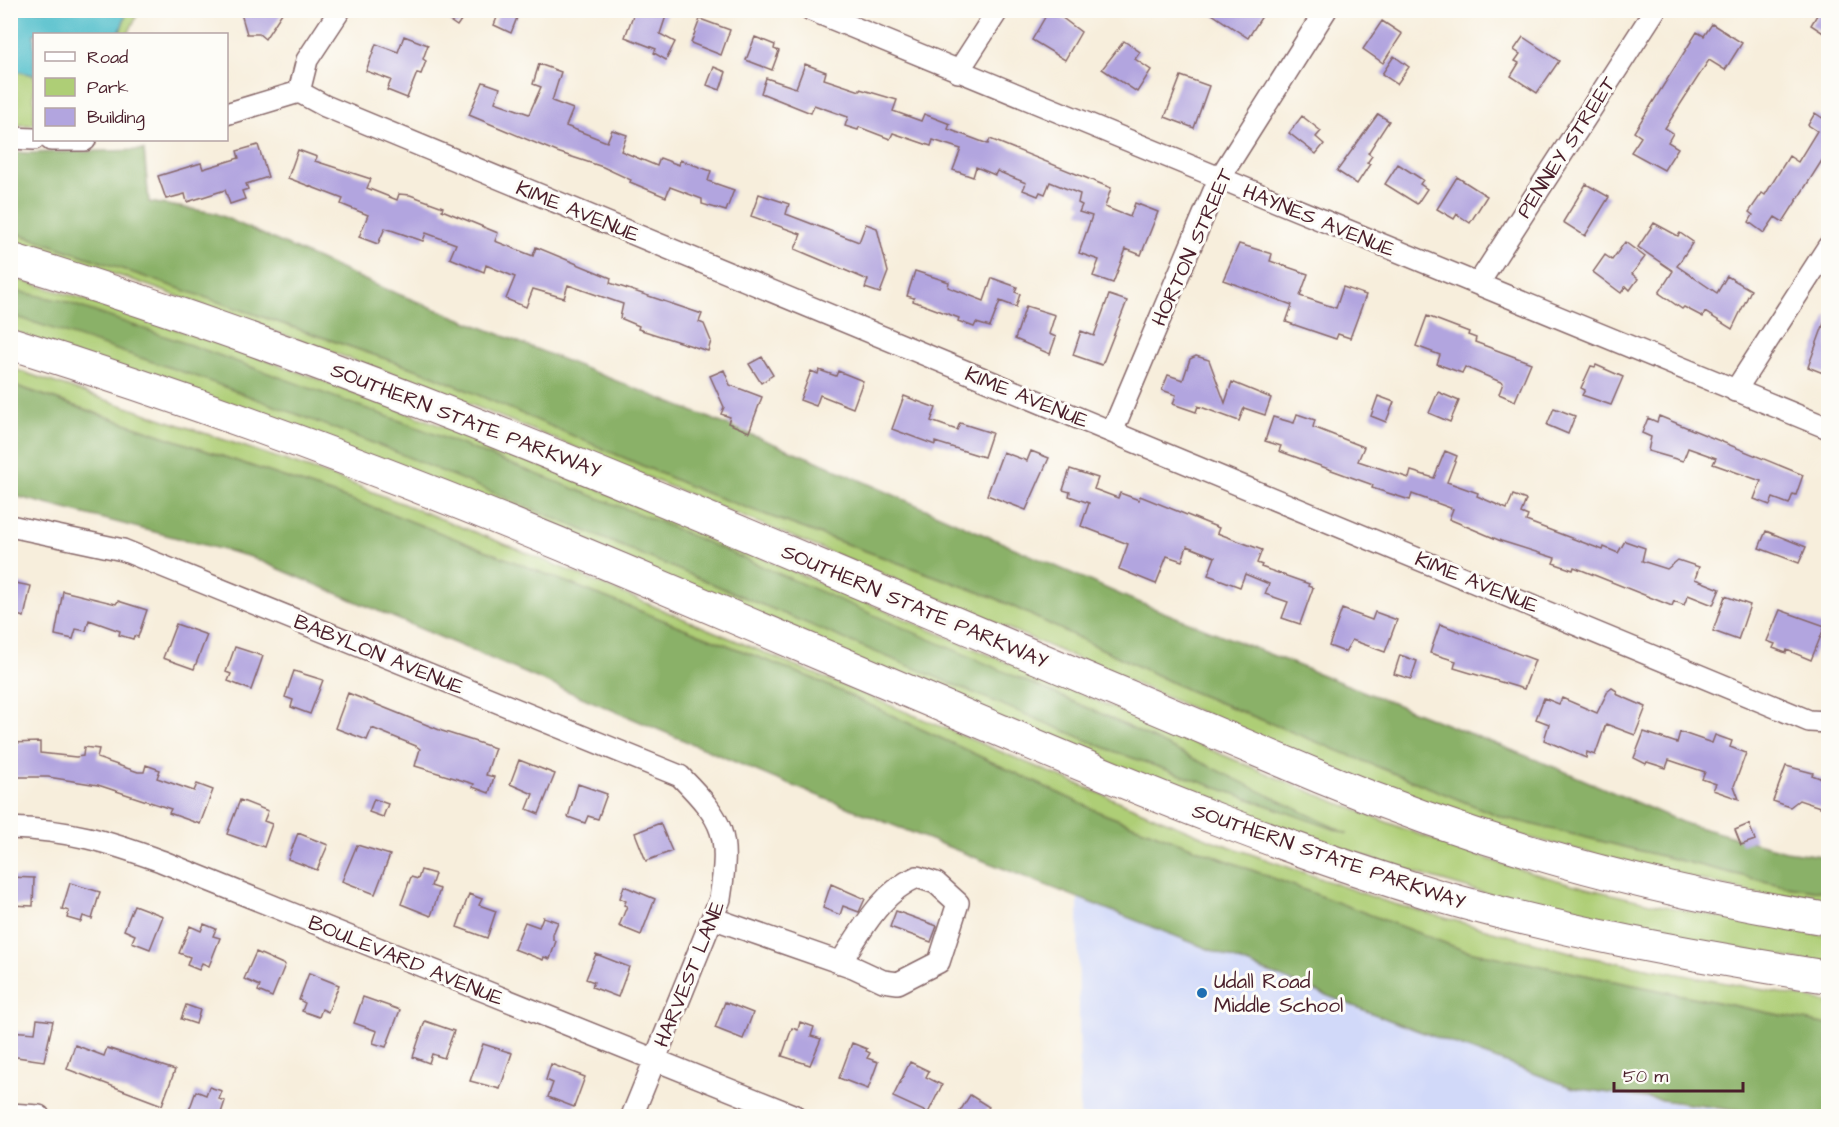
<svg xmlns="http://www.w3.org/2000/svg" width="1839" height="1127" font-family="'Architects Daughter',sans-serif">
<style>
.built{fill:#d1d9f9}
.green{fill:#aece76;stroke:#7c7650;stroke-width:1.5}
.forest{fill:#8ab167;stroke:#6a6849;stroke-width:1.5}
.water{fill:#52bfcc;stroke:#4e6f7c;stroke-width:1.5}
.building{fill:#b2a5df}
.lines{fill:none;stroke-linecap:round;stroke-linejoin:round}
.minor-casing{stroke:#876769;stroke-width:24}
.highway-casing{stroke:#876769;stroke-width:34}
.minor{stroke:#fff;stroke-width:21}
.highway{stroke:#fff;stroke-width:32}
.poi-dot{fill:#1f6fb2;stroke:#fdfcf7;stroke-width:2}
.labels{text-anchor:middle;stroke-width:6;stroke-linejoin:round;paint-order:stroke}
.street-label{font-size:21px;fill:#4a1f2b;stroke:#fdfcf7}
.poi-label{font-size:21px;fill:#4a1f2b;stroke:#fdfcf7;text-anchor:start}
</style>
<rect width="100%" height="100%" fill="#fdfcf7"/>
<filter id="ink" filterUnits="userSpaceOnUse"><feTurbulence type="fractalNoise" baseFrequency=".0167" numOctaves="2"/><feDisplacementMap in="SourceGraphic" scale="12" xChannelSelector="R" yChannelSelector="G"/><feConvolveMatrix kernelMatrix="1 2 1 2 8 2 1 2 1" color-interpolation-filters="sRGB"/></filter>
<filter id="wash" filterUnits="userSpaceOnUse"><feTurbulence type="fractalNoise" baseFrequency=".008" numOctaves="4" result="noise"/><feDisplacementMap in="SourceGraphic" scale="24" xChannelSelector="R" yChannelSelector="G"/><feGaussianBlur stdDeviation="1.35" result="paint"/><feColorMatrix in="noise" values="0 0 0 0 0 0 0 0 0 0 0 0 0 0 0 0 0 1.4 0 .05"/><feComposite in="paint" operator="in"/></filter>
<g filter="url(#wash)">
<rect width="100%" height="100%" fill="#f7eedc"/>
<path class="built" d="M1078,898L1574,1088L1760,1116H1080Z"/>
<path class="green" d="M127,11H139L128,34H119Z
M11,70L34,75V125H11Z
M10,231L427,373L706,493L995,598L1188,690L1502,817L1780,885L1828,892V903L1757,894L1498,830L1366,784L885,575L428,387L130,279L11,243Z
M10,277C360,378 693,530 1027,671C1170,731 1313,797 1459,849C1578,892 1704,916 1828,936V965C1747,950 1665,936 1584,918C1443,887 1308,838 1173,789L11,330Z
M11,368L340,479L522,551L1211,840L1387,902L1588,957L1828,1002V1025L1463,950L1101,813L814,679L392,514L11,384Z"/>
<path class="forest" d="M144,150L149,202L215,213L378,286L812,459L1128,598L1559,769L1686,824L1786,851L1828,857V892L1780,885L1502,817L1188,690L995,598L706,493L427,373L11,231V151L26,153Z
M11,290L63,301L199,348L403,422L662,523L1104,715L1348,834L1113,751L386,448L198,377L11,315Z
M10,384L392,514L814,679L1101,813L1463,950L1828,1025V1116H1777L1574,1088L1397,1023L773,778L251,557L11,495Z"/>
<path class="water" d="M11,10H127V11L119,34H34V75L11,70Z"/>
<g id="blocks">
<path class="building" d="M240,10H284L265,39L259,34H247Z
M434,10H468L457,26Z
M500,10H520L511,33L494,25Z
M635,10H668L660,34L675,42L666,60L654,53L656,49L625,37Z
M1206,10H1266L1248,38Z
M1820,10H1828V36L1811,25Z
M1048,12L1057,14L1081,32L1065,60L1032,40Z
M700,19L730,30L721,55L691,43Z
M1382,21L1402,34L1383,63L1363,49Z
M1712,24L1742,43L1725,70L1709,60L1665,128L1673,133L1668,142L1678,148L1664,170L1631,152L1641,137L1634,132L1697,32L1704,36Z
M404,36L428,45L423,59L426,61L421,74L417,73L407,98L387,90L391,80L366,71L376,44L398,52Z
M755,37L775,45L774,49L779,51L772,70L746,60Z
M1523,37L1559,61L1537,93L1511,76L1519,63L1515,61L1520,54L1514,50Z
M1124,41L1140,52L1135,59L1151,70L1137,92L1102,69Z
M1394,56L1409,67L1397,84L1382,74Z
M539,64L561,72L552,101L573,109L566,126L607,142L612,130L627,135L621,151L657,166L660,158L679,165L680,160L711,171L708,181L734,190L726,211L702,204V199L670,187L666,197L630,182L631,180L603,167L557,152L469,115L483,82L500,88L495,102L529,114L541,87L533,84Z
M805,64L826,72L824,79L860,91V89L897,100L893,111L921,121L924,114L950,124L948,129L988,144L990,139L1111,188L1105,207L1130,217L1135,203L1158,212L1141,255L1126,249L1113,283L1093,276L1099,260L1079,253L1092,216L1079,212L1082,205L1078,203L1080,194L1050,182L1045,194L1040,192L1038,196L1023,190L1026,183L997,171L995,175L976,167L973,177L953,170L961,149L933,140L931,146L893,133L890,139L859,127L858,130L845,126L848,117L814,105L811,113L761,93L766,78L796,88Z
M714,67L726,72L720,90L707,85Z
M1181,76L1209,86L1194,128L1165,117Z
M1828,111V151L1783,222L1775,217L1764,233L1749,222L1753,215L1749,212L1762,193L1765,195L1789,156L1798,162L1817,131L1808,125L1815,113L1824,119Z
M1378,114L1389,121L1368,153L1372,156L1367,163L1370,164L1357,184L1337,171Z
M1302,116L1321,131L1316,137L1324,144L1316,154L1289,133Z
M258,145L268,177L246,184L248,189L242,191L245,199L230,204L225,190L187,202L185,194L166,199L158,176L201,163L203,169L239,158L237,151Z
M298,150L317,157L315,161L371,179L367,188L397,200L399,194L410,195L443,207L442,210L498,233L495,241L533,256L536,247L611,278L610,283L702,314L699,322L704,324L711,341L708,351L638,329L639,326L620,318L623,304L568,285L564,298L533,289L526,307L506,299L515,277L486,265L484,272L450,258L456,244L426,233L423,241L385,228L378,244L359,237L368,215L341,204L343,199L288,178Z
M1398,164L1423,180L1420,184L1427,189L1417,204L1385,184Z
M1457,177L1487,196L1470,223L1457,214L1454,219L1437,209Z
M1586,184L1609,197L1585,236L1563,222Z
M759,194L789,204L786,214L859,242L866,224L877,228L888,272L880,293L865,288L868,280L795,249L801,234L751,216Z
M1654,223L1678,236L1680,233L1693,242L1677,266L1717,293L1727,276L1751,290L1732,329L1705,312L1703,317L1684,307L1682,309L1659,293L1673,271L1638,247Z
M1625,242L1645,257L1632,274L1638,279L1630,290L1626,286L1621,293L1593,272L1605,255L1612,260Z
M1239,244L1272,254L1270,261L1308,274L1300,296L1336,308L1343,287L1366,295L1350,338L1338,334L1336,339L1286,322L1292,305L1223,280Z
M915,271L949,282L948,287L984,301L992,278L1017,287L1015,292L1020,294L1016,307L1000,301L990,327L976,323L974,327L958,321L959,318L913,301L914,298L907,296Z
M1109,295L1127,301L1102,365L1073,355L1081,331L1094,336Z
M1026,306L1055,315L1049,334L1056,337L1050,354L1015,339Z
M1827,315L1828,316V375L1808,367Z
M1427,316L1469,332L1468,335L1476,338L1475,342L1531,363L1515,401L1499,394L1503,383L1465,367L1462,373L1437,364L1440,355L1416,346Z
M1196,356L1209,360L1225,403L1232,382L1271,398L1265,415L1244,408L1239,421L1198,406L1196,412L1173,404L1176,395L1162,390L1168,375L1183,380L1190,359Z
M762,357L773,375L761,383L749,364Z
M1596,365L1623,377L1611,405L1582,395L1585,390L1581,388L1591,366L1595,367Z
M724,370L730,385L762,397L749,432L728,423L730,417L721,414L724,407L710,376Z
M819,370L836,376L838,371L863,381L853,408L820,395L816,406L800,400L811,371L818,374Z
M1438,392L1459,401L1450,422L1429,413Z
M904,396L936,408L931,421L957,430L960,423L992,433L984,457L935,442V445L892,429Z
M1378,396L1394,402L1386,422L1371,416Z
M1554,408L1575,416L1568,434L1547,425Z
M1297,414L1315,420L1313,427L1364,447L1358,461L1409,478L1411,471L1434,478L1445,451L1457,456L1447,482L1478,493L1477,496L1507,509L1513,495L1526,500L1521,513L1528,516L1526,521L1603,550L1604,547L1618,553L1625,541L1645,548L1642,561L1667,569L1678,560L1699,567L1695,579L1720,589L1713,605L1688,595L1684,605L1674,601L1672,606L1574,567L1573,570L1553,563L1555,558L1501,541L1449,519L1453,509L1412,494L1410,500L1372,488L1373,485L1279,451L1281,446L1265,441L1273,417L1294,423Z
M1659,416L1803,475L1796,495L1793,494L1789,504L1773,498L1770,505L1754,499L1761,481L1713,464L1716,458L1688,448L1683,461L1648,451L1651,437L1642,433L1648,418L1657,422Z
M1031,451L1049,458L1026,510L987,495L1003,452L1027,461Z
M1070,469L1098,478L1094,489L1118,498L1120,493L1139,500L1140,496L1219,528L1217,533L1262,550L1257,563L1262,565L1261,567L1309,584L1308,586L1313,588L1300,624L1282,618L1288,602L1265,594L1269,584L1245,574L1240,587L1208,575L1215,557L1187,546L1182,561L1167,556L1156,584L1119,569L1128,544L1081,526L1089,503L1069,496L1070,492L1063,490Z
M1766,531L1806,547L1799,563L1759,548Z
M10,582L31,586L24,617L10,613Z
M63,591L116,604L118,601L147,610L138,637L134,636L133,639L119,635L120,631L89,620L86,631L76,629L73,639L55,635Z
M1725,596L1750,605L1738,640L1713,631Z
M1342,609L1372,620L1375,612L1397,620L1385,652L1352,640L1345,652L1329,646Z
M1780,610L1825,626L1811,660L1787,650L1786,653L1773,648L1775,644L1767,641Z
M176,624L207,635L194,669L163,658Z
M1440,624L1535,660L1524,689L1454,668L1456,661L1430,653Z
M235,647L263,656L251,690L228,681L231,674L226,672Z
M1400,655L1417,661L1411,679L1394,674Z
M294,671L323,680L310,714L291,707L293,700L285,697Z
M1612,688L1617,691L1616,694L1646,707L1635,735L1606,724L1595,755L1587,752L1586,758L1544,740L1549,724L1536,719L1544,698L1559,704L1562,698L1597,713L1608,691Z
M348,693L442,731L495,748L486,775L494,777L489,793L473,787L474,784L415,766L420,749L416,746L372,728L367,740L335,728Z
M1644,732L1677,743L1680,732L1712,743L1715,735L1732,741L1730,747L1746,753L1734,786L1739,799L1713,790L1716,784L1702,779L1705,772L1669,760L1666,768L1647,762L1646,764L1634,758Z
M40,742V753L76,757L83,756L84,747L99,749L97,758L138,772H144L146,765L160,770L157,778L194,791L197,784L213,790L200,824L169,813L171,809L98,785L48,777H10V743Z
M519,760L555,774L539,814L527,809L533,794L510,784Z
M1786,766L1813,773L1812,775L1828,781V793L1823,808L1799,800L1790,807L1773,801Z
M578,784L607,794L598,819L588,816L585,823L568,817Z
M374,799L388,804L383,817L369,812Z
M240,800L268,811L264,821L272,824L264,847L227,834Z
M660,823L672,851L646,861L635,833Z
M1749,824L1755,840L1741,845L1735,830Z
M298,833L328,845L317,870L288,859Z
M357,845L390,855L375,894L342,881Z
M421,870L435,874L431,886L440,889L431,916L401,904L411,877L418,879Z
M10,877L34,878L33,906L10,905Z
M70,883L100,892L92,919L83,916L81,922L67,918L69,911L62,909Z
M831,884L865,899L859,912L843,906L840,915L823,908Z
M624,886L655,899L641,935L619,926L627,906L624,905L626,901L620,898Z
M469,894L482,899L479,905L496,911L487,938L457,927Z
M134,905L163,916L150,949L132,942L135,935L124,930Z
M896,911L937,926L931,942L890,927Z
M543,917L558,922L553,934V940L556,941L550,959L544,957L543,960L514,949L525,922L539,927Z
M204,924L216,929L213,936L220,938L209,966L202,963L199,970L187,965L190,957L179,953L190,926L201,931Z
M256,952L285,965L272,997L258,991L260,986L244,979Z
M596,954L629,967L618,997L592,987L594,982L586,979Z
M309,973L339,985L328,1012L322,1009L319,1017L302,1011L305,1003L299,1000Z
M363,997L400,1010L386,1047L373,1043L377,1031L354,1023Z
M725,1002L753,1013L743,1039L715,1028Z
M186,1005L200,1010L196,1024L181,1019Z
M37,1019L53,1021L44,1061L10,1056V1031L35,1033Z
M425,1021L454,1031L444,1058L432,1054L429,1063L413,1057Z
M800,1022L814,1027L811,1036L821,1039L810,1065L782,1056L792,1028L798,1030Z
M852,1043L867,1049L866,1051L870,1053L867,1058L878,1062L868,1089L839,1078Z
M483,1044L512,1053L500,1089L470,1081Z
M75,1045L104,1056L107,1048L175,1070L162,1105L67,1069Z
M910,1062L929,1071L926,1077L942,1085L928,1113L893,1097Z
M551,1064L585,1077L574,1107L548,1097L553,1083L546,1080Z
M209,1087L222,1091L219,1099L225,1101L220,1116H187L196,1091L206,1095Z
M970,1095L989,1107L982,1116H957Z"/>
</g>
</g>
<g filter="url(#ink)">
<use href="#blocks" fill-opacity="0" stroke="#876769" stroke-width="1.5"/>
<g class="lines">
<defs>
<path id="minor" d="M811,10L1828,428
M958,72L998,10
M299,92L307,60L340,10
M226,114L299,92L325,106L1809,721L1828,722
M10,138L34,139
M51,140H85
M1478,284L1655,10
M1735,391L1828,247
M1112,432L1219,179L1326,10
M10,526L123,550L680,776C725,822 730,834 720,899L632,1116
M10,828C69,830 106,841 161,861L795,1116
M712,918L853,967L883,981L898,983L939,962L958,903L936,883L917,877C881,892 861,932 840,963
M10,1114L39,1116"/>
<path id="highway" d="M10,259C286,343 552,452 818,565C985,636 1152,706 1320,777C1483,845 1654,891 1828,919
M10,343C217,408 420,484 620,569C748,623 876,678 1004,732C1147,793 1290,851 1439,896C1567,933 1697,956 1828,977"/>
</defs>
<use href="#minor" class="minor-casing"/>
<use href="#highway" class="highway-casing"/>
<use href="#minor" class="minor"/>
<use href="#highway" class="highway"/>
</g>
</g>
<circle class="poi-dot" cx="1202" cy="993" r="6"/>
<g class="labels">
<g class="street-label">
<text transform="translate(1566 147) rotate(-57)" y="7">PENNEY STREET</text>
<text transform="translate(578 211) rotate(22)" y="7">KIME AVENUE</text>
<text transform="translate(1319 220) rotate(22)" y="7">HAYNES AVENUE</text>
<text transform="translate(1192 247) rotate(-66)" y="7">HORTON STREET</text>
<text transform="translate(1027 397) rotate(22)" y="7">KIME AVENUE</text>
<text transform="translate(466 420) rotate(21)" y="7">SOUTHERN STATE PARKWAY</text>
<text transform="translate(1477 582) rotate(22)" y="7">KIME AVENUE</text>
<text transform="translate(915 606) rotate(23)" y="7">SOUTHERN STATE PARKWAY</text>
<text transform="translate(379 654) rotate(22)" y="7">BABYLON AVENUE</text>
<text transform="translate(1329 856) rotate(19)" y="7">SOUTHERN STATE PARKWAY</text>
<text transform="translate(406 960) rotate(22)" y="7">BOULEVARD AVENUE</text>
<text transform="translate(689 974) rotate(-68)" y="7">HARVEST LANE</text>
</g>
<g class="poi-label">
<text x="1214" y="988">Udall Road<tspan x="1214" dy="24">Middle School</tspan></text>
</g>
</g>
<rect width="1839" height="1127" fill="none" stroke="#fdfcf7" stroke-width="36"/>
<rect x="33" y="33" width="195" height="108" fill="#fdfcf7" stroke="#b5a4a5" stroke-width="1.5"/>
<rect x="45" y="52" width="30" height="9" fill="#ffffff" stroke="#b5a4a5" stroke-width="1.5"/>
<text x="87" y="63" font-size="18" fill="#4a1f2b">Road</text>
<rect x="45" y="78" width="30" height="18" fill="#aece76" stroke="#b5a4a5" stroke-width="1.5"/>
<text x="87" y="93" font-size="18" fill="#4a1f2b">Park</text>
<rect x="45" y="108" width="30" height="18" fill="#b2a5df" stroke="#b5a4a5" stroke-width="1.5"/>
<text x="87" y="123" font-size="18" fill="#4a1f2b">Building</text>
<path d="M1614 1082v9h129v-9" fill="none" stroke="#4a1f2b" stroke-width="3"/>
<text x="1623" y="1082" font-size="18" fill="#4a1f2b" stroke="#fdfcf7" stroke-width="4.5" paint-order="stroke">50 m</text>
</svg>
